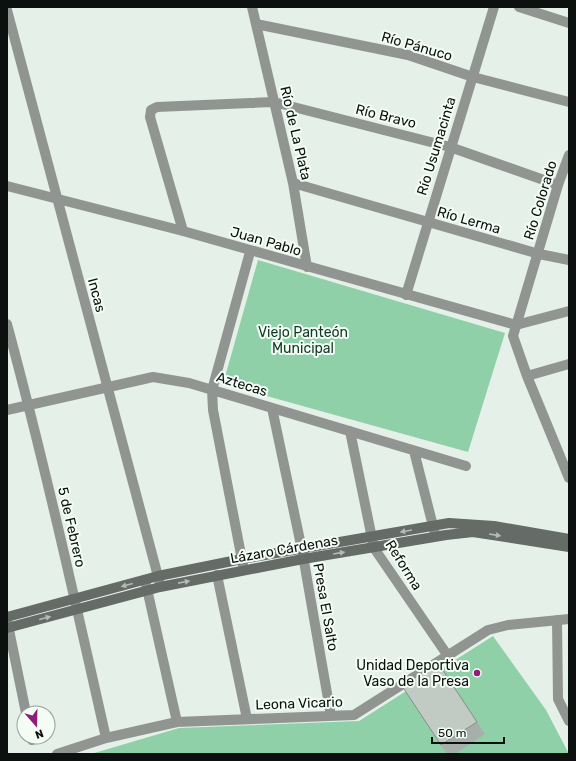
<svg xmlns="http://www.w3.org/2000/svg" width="576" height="761" font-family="Rubik,sans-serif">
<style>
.green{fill:#90d0a8}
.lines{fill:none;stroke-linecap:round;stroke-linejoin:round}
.street{stroke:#919592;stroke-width:10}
.secondary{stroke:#656b67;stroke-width:10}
.wall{fill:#a6afa9}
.building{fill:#c1cbc4;stroke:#878e89}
.oneway{fill:#b3bbb6}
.poi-dot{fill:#901c7c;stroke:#f3fdf6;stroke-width:1.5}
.labels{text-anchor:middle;stroke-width:4;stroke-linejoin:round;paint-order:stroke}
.street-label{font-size:14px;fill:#0c100e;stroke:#f3fdf6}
.park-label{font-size:14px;fill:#103822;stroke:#f3fdf6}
.poi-label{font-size:14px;fill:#0c100e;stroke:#f3fdf6;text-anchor:end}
</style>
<rect width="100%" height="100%" fill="#e5f0e9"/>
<path class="green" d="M258,260L505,333L468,452L223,384Z
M493,636L546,710L569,754H91L179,728L359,721Z"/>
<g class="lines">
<path class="street" d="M252,7L293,183L307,267
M519,7L569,23
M7,10L160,584
M256,24L408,55L473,77L569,102
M569,155L558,185L513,336L527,376L569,478
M293,183L539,254L569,260
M7,186L183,231L516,325L569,311
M183,231L150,117L151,110L157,107L274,102L450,147L558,185
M406,295L494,7
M7,324C44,461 75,600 106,738
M527,376L569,364
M272,408L302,550L331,716
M7,410L153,377L189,383L466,466
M350,431L374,548L448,656
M414,451L435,534
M244,570L213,410L212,390L250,252
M217,575L247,719
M145,580L177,722
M7,620L26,713
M557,620L558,699L569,721
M31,737L32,740
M57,754L106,738L177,722L354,715L488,630L508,625L569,619"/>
<path class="secondary" d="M7,617L158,576L242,559L449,523L494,526L569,539
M7,628L160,587L303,559L446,535L473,532L569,547"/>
</g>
<path class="wall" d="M438,663L485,734L455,754H447L441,745Z"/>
<path class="building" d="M438,663L477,722L441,745L402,686Z"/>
<defs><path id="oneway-solid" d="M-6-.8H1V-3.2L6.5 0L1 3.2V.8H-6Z"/></defs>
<g class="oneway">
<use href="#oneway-solid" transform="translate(406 531) rotate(170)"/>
<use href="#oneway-solid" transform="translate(495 535) rotate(9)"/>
<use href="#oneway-solid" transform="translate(339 553) rotate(-9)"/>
<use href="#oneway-solid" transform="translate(184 582) rotate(-11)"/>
<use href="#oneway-solid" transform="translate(127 585) rotate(165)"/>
<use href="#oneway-solid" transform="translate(45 618) rotate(-15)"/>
</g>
<circle class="poi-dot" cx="477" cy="673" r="4"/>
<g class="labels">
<g class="street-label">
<text transform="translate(417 46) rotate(16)" y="5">Río Pánuco</text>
<text transform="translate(386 116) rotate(14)" y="5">Río Bravo</text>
<text transform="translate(296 133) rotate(77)" y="5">Río de La Plata</text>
<text transform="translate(436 146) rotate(-73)" y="5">Río Usumacinta</text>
<text transform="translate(540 200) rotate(-73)" y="5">Río Colorado</text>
<text transform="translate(469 220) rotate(16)" y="5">Río Lerma</text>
<text transform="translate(266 241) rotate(16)" y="5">Juan Pablo</text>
<text transform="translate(97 295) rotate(75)" y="5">Incas</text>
<text transform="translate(242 384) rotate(17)" y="5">Aztecas</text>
<text transform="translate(72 527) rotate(77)" y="5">5 de Febrero</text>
<text transform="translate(284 549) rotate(-10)" y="5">Lázaro Cárdenas</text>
<text transform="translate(404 565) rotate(58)" y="5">Reforma</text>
<text transform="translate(326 607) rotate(80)" y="5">Presa El Salto</text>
<text transform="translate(299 703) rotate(-2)" y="5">Leona Vicario</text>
</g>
<g class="park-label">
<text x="303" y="337">Viejo Panteón<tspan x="303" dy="16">Municipal</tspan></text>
</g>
<g class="poi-label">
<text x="469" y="670">Unidad Deportiva<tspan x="469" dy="16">Vaso de la Presa</tspan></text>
</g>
</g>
<rect width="576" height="761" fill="none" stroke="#0c100e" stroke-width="16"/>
<g transform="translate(36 725) rotate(160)"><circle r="19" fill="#f3fdf6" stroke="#979e99"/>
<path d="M0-3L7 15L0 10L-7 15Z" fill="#901c7c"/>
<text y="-6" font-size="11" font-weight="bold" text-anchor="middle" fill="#0c100e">N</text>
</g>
<path d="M432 737v6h72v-6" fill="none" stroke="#0c100e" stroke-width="2"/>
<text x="438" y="737" font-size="12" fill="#0c100e" stroke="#f3fdf6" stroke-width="3" paint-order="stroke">50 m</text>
</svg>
